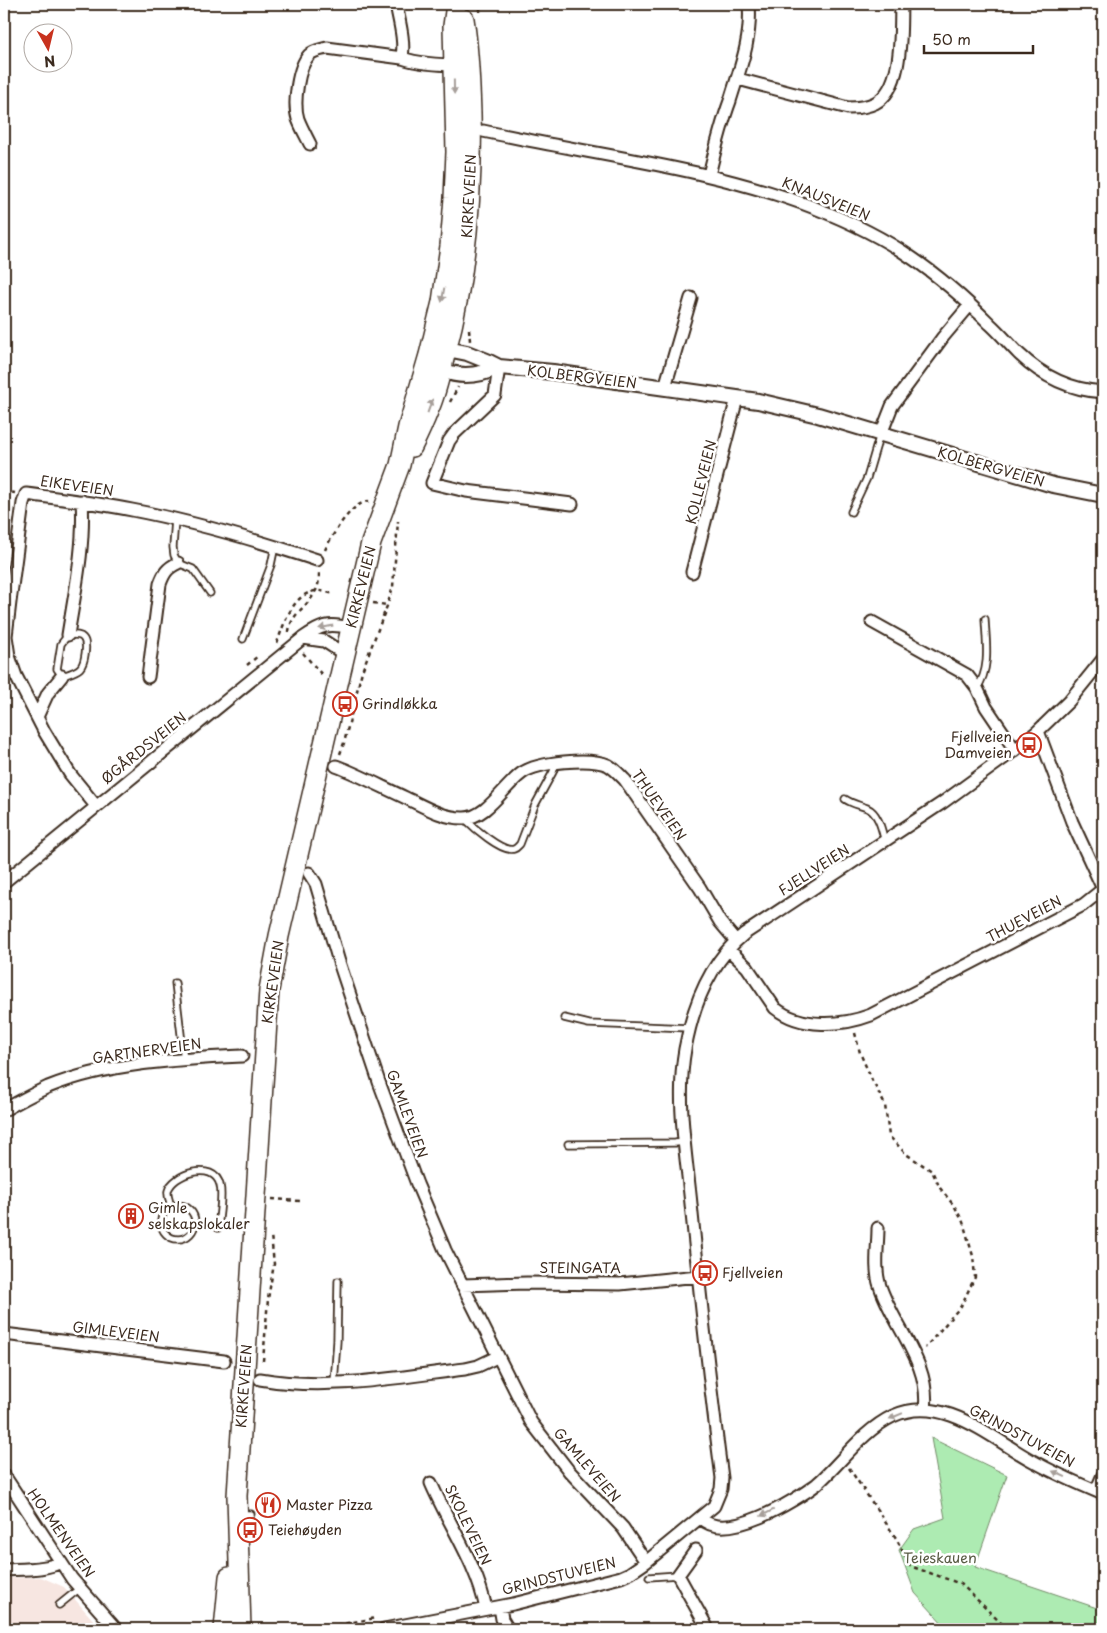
<svg xmlns="http://www.w3.org/2000/svg" width="1107" height="1633" font-family="'Playpen Sans',sans-serif">
<style>
.built{fill:#f7e6e1}
.green{fill:#adebb2;stroke:#748a68}
.lines{fill:none;stroke-linecap:round;stroke-linejoin:round}
.service-casing{stroke:#3b2a1e;stroke-width:9}
.minor-casing{stroke:#3b2a1e;stroke-width:15}
.tertiary-casing{stroke:#3b2a1e;stroke-width:18}
.primary-casing{stroke:#3b2a1e;stroke-width:22}
.path{stroke:#3b2a1e;stroke-width:2.5;stroke-dasharray:4 4;stroke-linecap:butt}
.service{stroke:#fff;stroke-width:5.5}
.minor{stroke:#fff;stroke-width:11}
.tertiary{stroke:#fff;stroke-width:14}
.primary{stroke:#fff;stroke-width:19}
.oneway{fill:#a79f9a}
.labels{text-anchor:middle;stroke-width:5;stroke-linejoin:round;paint-order:stroke}
.street-label{font-size:14px;fill:#3b2a1e;stroke:#fff}
.poi-label{font-size:14px;fill:#3b2a1e;stroke:#fff;text-anchor:start}
.park-label{font-size:14px;fill:#585a43;stroke:#fff}
</style>
<rect width="100%" height="100%" fill="#fff"/>
<filter id="ink" filterUnits="userSpaceOnUse"><feTurbulence type="fractalNoise" baseFrequency=".02" numOctaves="2"/><feDisplacementMap in="SourceGraphic" scale="10" xChannelSelector="R" yChannelSelector="G"/><feConvolveMatrix kernelMatrix="1 2 1 2 8 2 1 2 1" color-interpolation-filters="sRGB"/></filter>
<g filter="url(#ink)">
<path class="built" d="M41,1577L64,1587L101,1629H4V1578Z"/>
<path class="green" d="M931,1438L1007,1475L975,1567L1103,1610V1629H945L944,1625L915,1593L899,1550L914,1529L945,1518Z"/>
<g class="lines">
<defs>
<path id="service" d="M851,512L867,478L880,434
M175,519L173,547L174,555L178,563L193,569L210,593
M68,635C73,635 80,634 83,638C88,643 85,663 80,668C76,672 68,674 62,676L57,669L61,644Z
M243,639L271,565L275,546
M977,688C991,668 986,642 985,619
M845,799C852,804 859,805 867,808C879,813 882,831 885,842
M464,818C472,826 502,853 514,849C517,848 518,846 520,844L535,805L553,772L556,763
M175,983L184,1060
M564,1018L589,1024L690,1028
M568,1144L675,1143L685,1142
M161 1222a17 17 0 1 1 34 0a17 17 0 1 1-34 0Z
M171,1206C170,1202 167,1196 168,1191C172,1174 214,1160 220,1185C223,1196 219,1216 218,1228
M334,1384L337,1341L338,1281
M239,1514H251
M649,1577L678,1575
M59,1605L80,1588"/>
<path id="minor" d="M396,4C399,21 405,40 402,58C420,64 441,65 460,65
M738,79L848,108C857,108 867,107 875,103C904,88 900,31 901,4
M483,131C594,155 708,167 815,208C848,221 882,237 912,258C940,277 966,300 990,324C1000,333 1009,344 1019,354C1042,376 1071,390 1103,392
M310,144C306,136 301,127 298,119C293,103 298,67 309,55C314,50 320,50 327,48L402,58
M709,175C715,150 721,125 730,101C740,68 752,39 749,4
M499,367L495,395L454,434L449,441L432,483L466,491L572,504
M665,387L691,298
M881,434L892,406L943,337L970,305
M692,572L737,398
M872,622L967,675L977,688L986,707L1015,750
M68,635C75,591 85,546 82,501
M303,638L324,641L344,654
M148,677L160,584C164,573 167,568 178,563
M37,717L48,693L62,676
M1038,731L1072,822L1103,889
M336,766C360,775 382,787 406,798C423,806 442,818 463,818C486,819 505,785 522,773C538,762 590,757 608,765C615,769 620,775 625,780L700,888L720,922L736,941
M96,806L70,774L44,731L16,676L9,656L6,636L10,602L23,503L26,494C62,499 97,503 132,510C195,522 256,540 317,560
M309,873L316,884L339,962L379,1082L417,1184L445,1250L531,1422L569,1471L623,1528L646,1562
M4,882L303,638C321,625 329,623 350,628
M729,950L747,967L775,1008C801,1029 842,1026 871,1015L1083,905L1103,889
M4,1110C18,1102 33,1094 48,1087C107,1063 179,1059 242,1056
M878,1228C878,1246 874,1269 880,1286C894,1328 931,1363 925,1410
M462,1285L527,1283L620,1284L698,1276
M4,1334L224,1361
M260,1379C328,1391 398,1377 465,1369L478,1366L497,1357
M4,1475L72,1579L116,1629
M431,1483C449,1525 477,1564 486,1609
M1096,1491L1103,1475
M701,1518C725,1544 795,1501 817,1484C842,1462 862,1431 893,1416C942,1393 991,1438 1031,1460C1054,1473 1079,1484 1103,1494
M696,1550L678,1575L708,1629
M4,1570C18,1569 49,1570 60,1562
M500,1607L502,1619L508,1629
M384,1629L513,1604L621,1577L630,1573L646,1562L714,1506L721,1489L722,1478C710,1387 700,1295 691,1204C686,1153 676,1099 685,1049C693,1005 709,963 744,934L942,803L1015,750L1038,731L1069,701L1103,659"/>
<path id="tertiary" d="M499,367C481,375 462,379 443,370C438,367 433,360 429,355L447,349L467,353L487,361L499,367L553,372L758,401L818,415L1053,485L1103,495"/>
<path id="primary" d="M412,447C418,435 424,422 429,409C437,391 441,370 446,351C467,272 473,195 471,113C470,82 469,50 464,19
M224,1629L229,1577
M241,1629L237,1496L269,990L279,936L371,543L400,465L408,427L429,355L442,302L450,246L454,198L456,152L453,26L456,4"/>
</defs>
<use href="#service" class="service-casing"/>
<use href="#minor" class="minor-casing"/>
<use href="#tertiary" class="tertiary-casing"/>
<use href="#primary" class="primary-casing"/>
<path class="path" d="M480,12V4
M469,329L470,341
M450,402L458,387
M4,491L15,493
M325,550C332,535 352,501 370,501
M373,603L387,605
M289,632C290,614 308,607 315,592C319,586 319,579 319,572
M277,643C284,624 292,595 315,591C321,590 329,593 335,594
M303,653L323,676
M247,665L258,656
M340,754L344,743L362,671L387,606L393,587L398,521
M855,1033L860,1053L872,1080L885,1105L889,1136L906,1154L932,1171L940,1188L955,1207L963,1222L973,1256L975,1277L961,1306L925,1348
M272,1199L300,1201
M263,1361L268,1299L274,1264L271,1235
M849,1468L896,1538L910,1566L961,1584L1007,1629
M314,1629L376,1618"/>
<use href="#service" class="service"/>
<use href="#minor" class="minor"/>
<use href="#tertiary" class="tertiary"/>
<use href="#primary" class="primary"/>
</g>
<defs><path id="oneway-solid" d="M-6-.8H1V-3.2L6.5 0L1 3.2V.8H-6Z" transform="scale(1.25)"/></defs>
<g class="oneway">
<use href="#oneway-solid" transform="translate(454 87) rotate(89)"/>
<use href="#oneway-solid" transform="translate(443 295) rotate(100)"/>
<use href="#oneway-solid" transform="translate(430 406) rotate(-70)"/>
<use href="#oneway-solid" transform="translate(326 627) rotate(168)"/>
<use href="#oneway-solid" transform="translate(896 1416) rotate(157)"/>
<use href="#oneway-solid" transform="translate(1059 1474) rotate(-156)"/>
<use href="#oneway-solid" transform="translate(767 1513) rotate(154)"/>
</g>
</g>
<defs>
<symbol id="bus-ring" viewBox="-11 -11 22 22"><circle r="9.5" fill="#fff" stroke="#c8321e" stroke-width="1.5"/><path d="M-5-6H5V4H4V6H2V4H-2V6H-4V4H-5ZM-3.5-4V0h7V-4ZM-3.5 1.2v1.5H-2V1.2ZM2 1.2v1.5H3.5V1.2Z" fill="#c8321e"/></symbol>
<symbol id="building-ring" viewBox="-11 -11 22 22"><circle r="9.5" fill="#fff" stroke="#c8321e" stroke-width="1.5"/><path d="M-4-6H4V6H1V3H-1V6H-4ZM-2.5-4.3h1.7v1.8h-1.7ZM.8-4.3h1.7v1.8H.8ZM-2.5-1h1.7V.8h-1.7ZM.8-1h1.7V.8H.8Z" fill="#c8321e"/></symbol>
<symbol id="restaurant-ring" viewBox="-11 -11 22 22"><circle r="9.5" fill="#fff" stroke="#c8321e" stroke-width="1.5"/><path d="M-5-6h1v4h1v-4h1v4h1v-4h1v5L-1.5 .5V6h-2V.5L-5-1ZM5-6V6H3V1.5H1.5Q1.5-4 5-6Z" fill="#c8321e"/></symbol>
</defs>
<g fill-rule="evenodd">
<use href="#bus-ring" x="331" y="690" width="28" height="28"/>
<use href="#bus-ring" x="1015" y="731" width="28" height="28"/>
<use href="#building-ring" x="117" y="1202" width="28" height="28"/>
<use href="#bus-ring" x="691" y="1259" width="28" height="28"/>
<use href="#restaurant-ring" x="254" y="1491" width="28" height="28"/>
<use href="#bus-ring" x="236" y="1516" width="28" height="28"/>
</g>
<g class="labels">
<g class="street-label">
<text transform="translate(469 196) rotate(-87)" y="5">KIRKEVEIEN</text>
<text transform="translate(826 199) rotate(22)" y="5">KNAUSVEIEN</text>
<text transform="translate(582 377) rotate(7)" y="5">KOLBERGVEIEN</text>
<text transform="translate(991 467) rotate(16)" y="5">KOLBERGVEIEN</text>
<text transform="translate(701 482) rotate(-76)" y="5">KOLLEVEIEN</text>
<text transform="translate(77 486) rotate(8)" y="5">EIKEVEIEN</text>
<text transform="translate(361 587) rotate(-76)" y="5">KIRKEVEIEN</text>
<text transform="translate(144 748) rotate(-39)" y="5">ØGÅRDSVEIEN</text>
<text transform="translate(659 805) rotate(55)" y="5">THUEVEIEN</text>
<text transform="translate(814 870) rotate(-33)" y="5">FJELLVEIEN</text>
<text transform="translate(1024 919) rotate(-28)" y="5">THUEVEIEN</text>
<text transform="translate(273 982) rotate(-82)" y="5">KIRKEVEIEN</text>
<text transform="translate(147 1051) rotate(-8)" y="5">GARTNERVEIEN</text>
<text transform="translate(407 1114) rotate(70)" y="5">GAMLEVEIEN</text>
<text x="580" y="1273">STEINGATA</text>
<text transform="translate(116 1332) rotate(7)" y="5">GIMLEVEIEN</text>
<text transform="translate(244 1386) rotate(-86)" y="5">KIRKEVEIEN</text>
<text transform="translate(1022 1436) rotate(28)" y="5">GRINDSTUVEIEN</text>
<text transform="translate(587 1465) rotate(49)" y="5">GAMLEVEIEN</text>
<text transform="translate(468 1525) rotate(64)" y="5">SKOLEVEIEN</text>
<text transform="translate(61 1533) rotate(55)" y="5">HOLMENVEIEN</text>
<text transform="translate(559 1576) rotate(-14)" y="5">GRINDSTUVEIEN</text>
</g>
<g class="poi-label">
<text x="362" y="709">Grindløkka</text>
<text x="1012" y="742" text-anchor="end">Fjellveien<tspan x="1012" dy="16">Damveien</tspan></text>
<text x="148" y="1213">Gimle<tspan x="148" dy="16">selskapslokaler</tspan></text>
<text x="722" y="1278">Fjellveien</text>
<text x="286" y="1510">Master Pizza</text>
<text x="268" y="1535">Teiehøyden</text>
</g>
<g class="park-label">
<text x="940" y="1563">Teieskauen</text>
</g>
</g>
<rect width="1107" height="1633" fill="none" stroke="#fff" stroke-width="20"/>
<rect x="10" y="10" width="1087" height="1613" fill="none" stroke="#3b2a1e" stroke-width="2" filter="url(#ink)"/>
<g transform="translate(48 48) rotate(172)"><circle r="24" fill="#ffffff" stroke="#b1aaa5"/>
<path d="M0-4L9 19L0 12L-9 19Z" fill="#c8321e"/>
<text y="-8" font-size="14" font-weight="bold" text-anchor="middle" fill="#3b2a1e">N</text>
</g>
<path d="M924 45v8h109v-8" fill="none" stroke="#3b2a1e" stroke-width="2.5"/>
<text x="932" y="45" font-size="15" fill="#3b2a1e" stroke="#ffffff" stroke-width="4" paint-order="stroke">50 m</text>
</svg>
